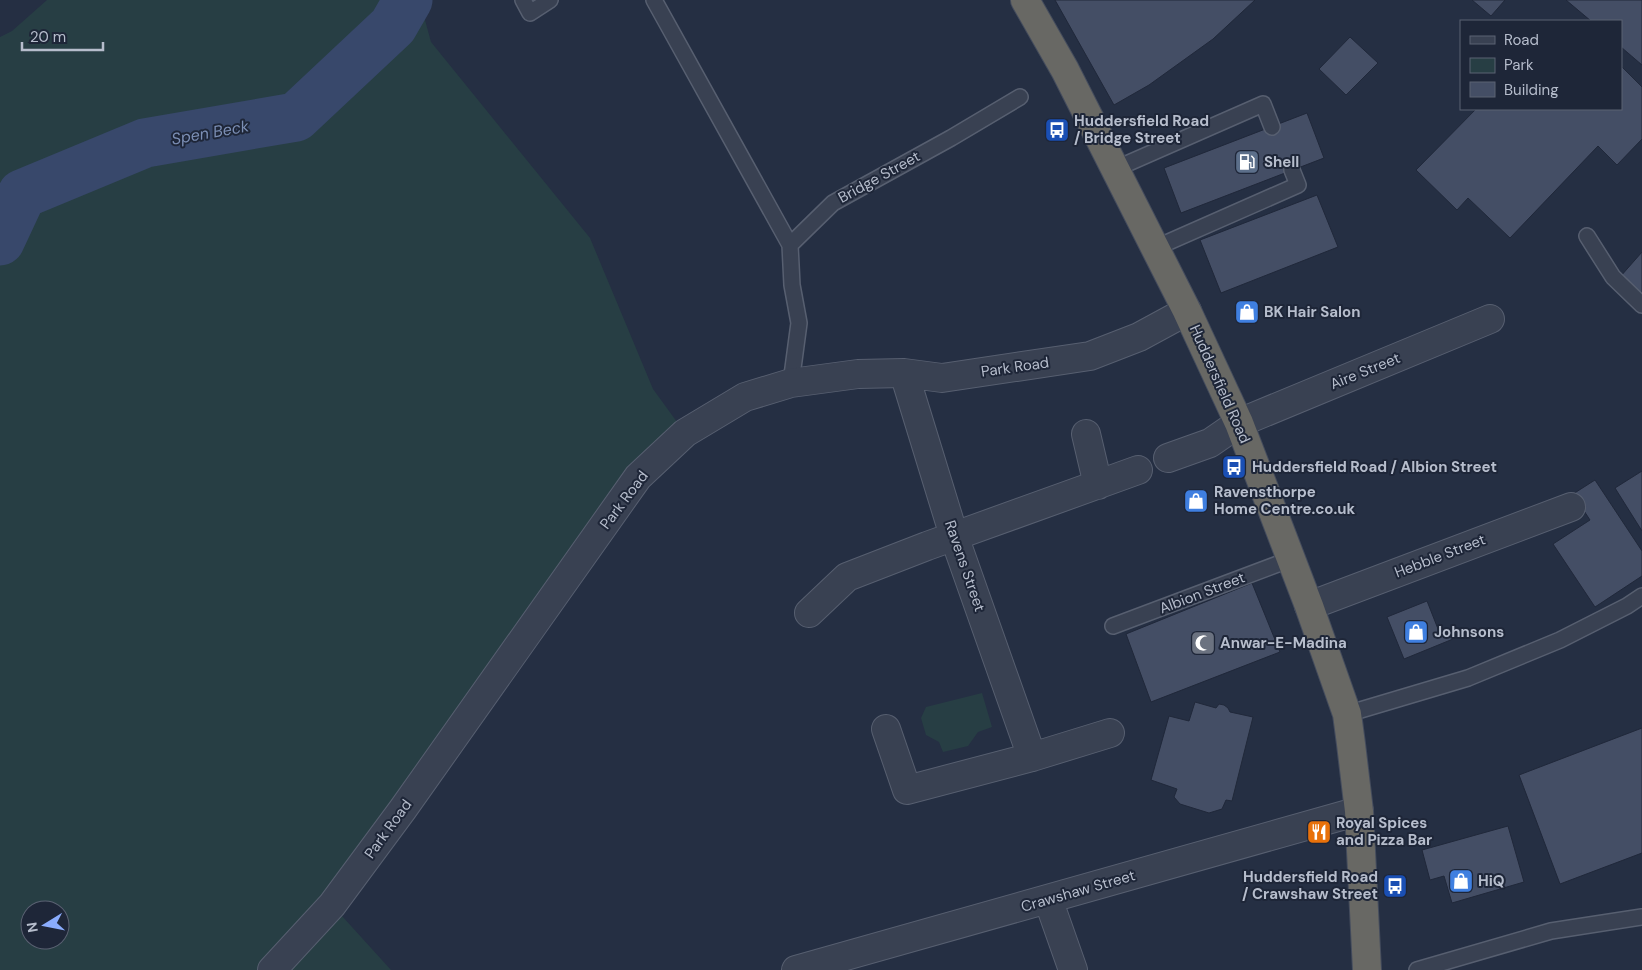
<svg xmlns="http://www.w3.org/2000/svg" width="1642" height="970" font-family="'DM Sans',sans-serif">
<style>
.green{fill:#273e44;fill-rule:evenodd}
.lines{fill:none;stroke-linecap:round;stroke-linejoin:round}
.river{stroke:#38486b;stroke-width:49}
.building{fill:#444e65;stroke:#20283a}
.service-casing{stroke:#575f70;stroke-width:18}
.minor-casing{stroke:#575f70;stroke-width:30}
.trunk-casing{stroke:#444c5d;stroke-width:30}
.service{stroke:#394152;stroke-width:15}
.minor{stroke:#394152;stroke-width:28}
.trunk{stroke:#686864;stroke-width:28}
.labels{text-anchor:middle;stroke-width:4;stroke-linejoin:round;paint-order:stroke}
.poi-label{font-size:15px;font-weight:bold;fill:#b6bdcc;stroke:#1e2638;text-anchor:start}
.street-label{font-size:15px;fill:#b6bdcc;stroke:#1e2638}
.water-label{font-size:16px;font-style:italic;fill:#7c8fb5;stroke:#1e2638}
</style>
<rect width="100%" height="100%" fill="#252f43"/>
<path class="green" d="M47,0H427L422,9L431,42L590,238L653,389L685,433L332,905L391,970H0V37L12,31ZM30,910H60V940H30Z
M982,693L992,727L978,732L968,746L943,752L939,742L926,735L921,718L926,707Z"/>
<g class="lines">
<path class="river" d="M0,241L22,194L145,143L296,117L393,26L408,0"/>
</g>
<path class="building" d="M1055,0H1255L1213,39L1149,85L1114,105Z
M1472,0H1505L1491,16Z
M1566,0H1642V65L1621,47V21H1591Z
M1350,37L1378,63L1346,95L1319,69Z
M1621,66L1642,87V139L1617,165L1598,146L1510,238L1468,198L1457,210L1416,170L1476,109H1621Z
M1307,113L1324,158L1181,213L1164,168Z
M1317,195L1338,247L1221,293L1200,240Z
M1642,252V296L1620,277Z
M1642,471V531L1615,488Z
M1595,480L1642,551V576L1595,607L1553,544L1590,520L1573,494Z
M1252,583L1280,652L1151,702L1126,634Z
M1427,601L1440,634L1449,630L1453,639L1404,659L1387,617Z
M1195,702L1216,708L1219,704L1224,705L1228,708L1230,712L1253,717L1232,801L1226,800L1222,809L1209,813L1180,804L1174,797L1177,789L1151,780L1169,716L1189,721Z
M1642,728V853L1560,884L1519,775Z
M1508,826L1524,882L1452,903L1444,876L1430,880L1422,850Z"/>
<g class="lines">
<defs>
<path id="service" d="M523,0L530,13L550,0
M654,0L790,245
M1115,169L1263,104L1272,127
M1587,236L1613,277L1642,305
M1155,248L1298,185L1292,170
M791,383L799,323L792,285L790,245L833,203L951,138L1020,97
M1113,626L1291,559
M1347,714L1468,678L1560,640L1627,606L1642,596
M1417,970L1551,931L1642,917"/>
<path id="minor" d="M904,373L954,536L1032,757
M1086,434L1098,485
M1168,458L1210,443L1239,423L1490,319
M1309,606L1571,507
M809,613L847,577L927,546L1138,470
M886,729L907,790L1032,757L1110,733
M1048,899L1073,970
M272,970L332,905L403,809L638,477L685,433L745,397L791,383L858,374L904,373L942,378L1090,356L1139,337L1187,311
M796,970L1359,811"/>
<path id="trunk" d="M1025,0L1065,70L1187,311L1239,423L1309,606L1347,714L1351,744L1359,811L1367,970"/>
</defs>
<use href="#service" class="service-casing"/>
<use href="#minor" class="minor-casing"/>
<use href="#trunk" class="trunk-casing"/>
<use href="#service" class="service"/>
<use href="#minor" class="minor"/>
<use href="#trunk" class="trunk"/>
</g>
<defs>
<symbol id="bus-square" viewBox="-11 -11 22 22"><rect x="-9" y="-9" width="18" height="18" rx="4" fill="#1a4fb4" stroke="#1e2638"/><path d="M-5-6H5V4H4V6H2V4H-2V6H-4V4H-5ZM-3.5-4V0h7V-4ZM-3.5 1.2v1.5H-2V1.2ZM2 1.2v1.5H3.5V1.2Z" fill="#fff"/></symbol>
<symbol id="fuel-square" viewBox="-11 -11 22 22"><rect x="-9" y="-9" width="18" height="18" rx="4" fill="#5c6f8a" stroke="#1e2638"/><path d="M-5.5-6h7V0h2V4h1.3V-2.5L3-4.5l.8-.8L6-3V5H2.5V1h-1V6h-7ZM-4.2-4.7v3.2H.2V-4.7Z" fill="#fff"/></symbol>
<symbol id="shop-square" viewBox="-11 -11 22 22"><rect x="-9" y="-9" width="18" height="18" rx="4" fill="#3f7fe0" stroke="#1e2638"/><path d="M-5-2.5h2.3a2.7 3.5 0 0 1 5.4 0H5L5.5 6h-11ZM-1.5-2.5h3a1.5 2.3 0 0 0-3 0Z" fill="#fff"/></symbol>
<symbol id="mosque-square" viewBox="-11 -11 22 22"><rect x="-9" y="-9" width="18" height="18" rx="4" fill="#6b7280" stroke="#1e2638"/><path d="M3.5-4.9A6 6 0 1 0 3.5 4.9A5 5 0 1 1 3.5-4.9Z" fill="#fff"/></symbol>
<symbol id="restaurant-square" viewBox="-11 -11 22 22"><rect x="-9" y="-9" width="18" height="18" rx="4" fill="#e8710a" stroke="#1e2638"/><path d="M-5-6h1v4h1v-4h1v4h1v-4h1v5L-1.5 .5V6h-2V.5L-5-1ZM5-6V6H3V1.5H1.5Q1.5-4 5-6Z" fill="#fff"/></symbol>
</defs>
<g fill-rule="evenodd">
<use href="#bus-square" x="1043" y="116" width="28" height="28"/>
<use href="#fuel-square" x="1233" y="148" width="28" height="28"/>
<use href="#shop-square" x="1233" y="298" width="28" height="28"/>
<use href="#bus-square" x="1220" y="453" width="28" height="28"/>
<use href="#shop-square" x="1182" y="487" width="28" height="28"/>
<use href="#shop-square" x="1402" y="618" width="28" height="28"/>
<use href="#mosque-square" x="1189" y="629" width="28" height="28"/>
<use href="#restaurant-square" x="1305" y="818" width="28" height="28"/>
<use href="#shop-square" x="1447" y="867" width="28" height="28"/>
<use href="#bus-square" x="1381" y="872" width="28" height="28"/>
</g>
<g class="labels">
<g class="poi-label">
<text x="1074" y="126">Huddersfield Road<tspan x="1074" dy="17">/ Bridge Street</tspan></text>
<text x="1264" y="167">Shell</text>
<text x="1264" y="317">BK Hair Salon</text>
<text x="1252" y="472">Huddersfield Road / Albion Street</text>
<text x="1214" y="497">Ravensthorpe<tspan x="1214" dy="17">Home Centre.co.uk</tspan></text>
<text x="1434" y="637">Johnsons</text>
<text x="1220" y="648">Anwar-E-Madina</text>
<text x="1336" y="828">Royal Spices<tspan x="1336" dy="17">and Pizza Bar</tspan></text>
<text x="1378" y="882" text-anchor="end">Huddersfield Road<tspan x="1378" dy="17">/ Crawshaw Street</tspan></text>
<text x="1478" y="886">HiQ</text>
</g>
<g class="street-label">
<text transform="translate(879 177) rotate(-29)" y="5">Bridge Street</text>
<text transform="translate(1015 367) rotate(-8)" y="5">Park Road</text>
<text transform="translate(1365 371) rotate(-22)" y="5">Aire Street</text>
<text transform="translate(1220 384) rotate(66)" y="5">Huddersfield Road</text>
<text transform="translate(624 500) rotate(-53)" y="5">Park Road</text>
<text transform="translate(1440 556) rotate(-21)" y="5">Hebble Street</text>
<text transform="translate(965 566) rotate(71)" y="5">Ravens Street</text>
<text transform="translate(1202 593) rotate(-21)" y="5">Albion Street</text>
<text transform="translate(388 829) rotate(-54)" y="5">Park Road</text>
<text transform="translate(1078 891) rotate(-16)" y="5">Crawshaw Street</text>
</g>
<g class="water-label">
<text transform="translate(210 132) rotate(-10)" y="6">Spen Beck</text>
</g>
</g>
<rect x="1460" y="20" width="162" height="90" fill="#1e2638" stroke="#5b6273"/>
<rect x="1470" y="36" width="25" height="8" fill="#394152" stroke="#5b6273"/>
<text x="1504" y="45" font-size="15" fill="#b6bdcc">Road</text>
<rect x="1470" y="58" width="25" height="15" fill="#273e44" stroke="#5b6273"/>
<text x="1504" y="70" font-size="15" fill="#b6bdcc">Park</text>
<rect x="1470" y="82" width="25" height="15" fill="#444e65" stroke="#5b6273"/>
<text x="1504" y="95" font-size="15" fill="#b6bdcc">Building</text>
<g transform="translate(45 925) rotate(260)"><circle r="24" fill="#1e2638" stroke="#5b6273"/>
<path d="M0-4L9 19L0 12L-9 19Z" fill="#8aacfd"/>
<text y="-8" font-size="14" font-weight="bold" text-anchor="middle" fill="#b6bdcc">N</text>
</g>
<path d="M22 42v8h81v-8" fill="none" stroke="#b6bdcc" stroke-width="2.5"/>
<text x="30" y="42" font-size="15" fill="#b6bdcc" stroke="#1e2638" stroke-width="4" paint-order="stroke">20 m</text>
</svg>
